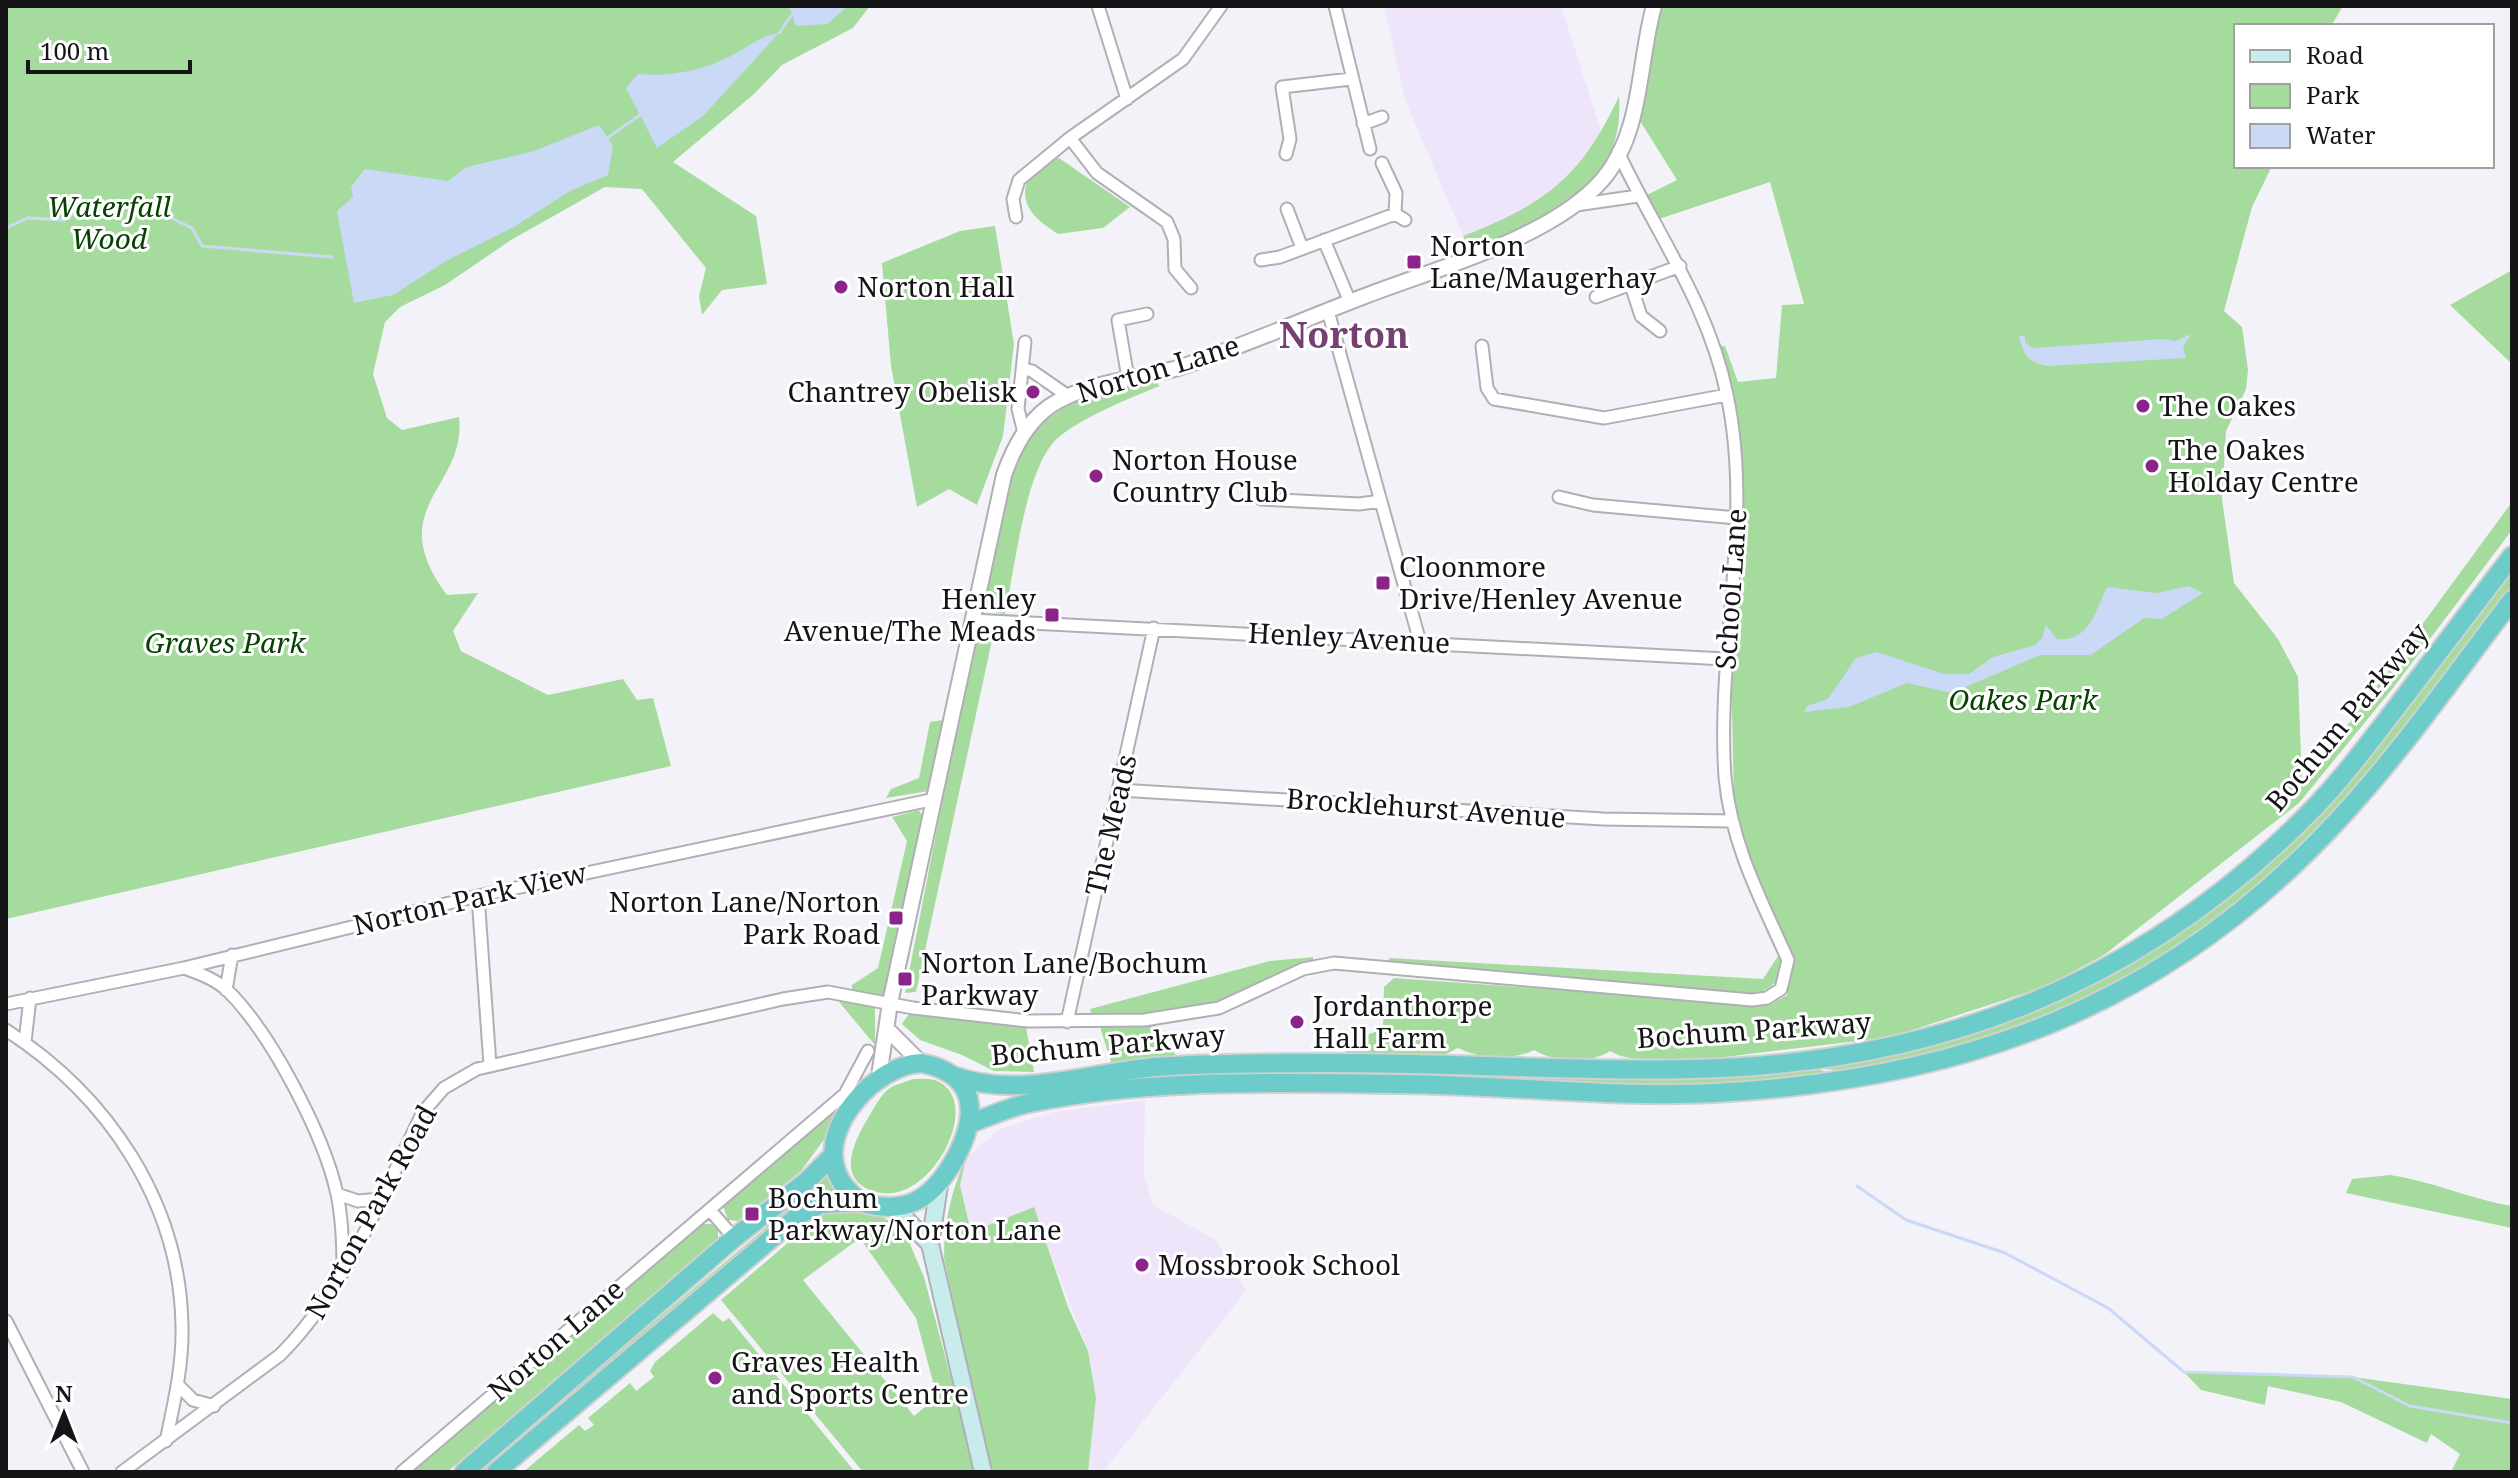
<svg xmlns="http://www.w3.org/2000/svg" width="2518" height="1478" font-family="'Noto Serif',serif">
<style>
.education{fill:#eee5fa}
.green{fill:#a6db9e;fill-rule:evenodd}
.water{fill:#c9d9f6}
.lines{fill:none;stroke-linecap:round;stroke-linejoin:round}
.stream{stroke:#c9d9f6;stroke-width:3}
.minor-casing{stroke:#b1aeb5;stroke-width:15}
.tertiary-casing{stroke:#b1aeb5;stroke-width:18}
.secondary-casing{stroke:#b1aeb5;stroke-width:20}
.trunk-casing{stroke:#d0d0d1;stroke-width:22}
.minor{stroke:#fff;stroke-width:11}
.tertiary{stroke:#fff;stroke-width:14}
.secondary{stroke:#c8eceb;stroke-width:16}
.trunk{stroke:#6cccca;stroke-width:18}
.poi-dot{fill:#8a238a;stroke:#fff;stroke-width:3}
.labels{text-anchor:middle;stroke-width:6;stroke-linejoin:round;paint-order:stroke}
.park-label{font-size:28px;font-style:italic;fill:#064200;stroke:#fff}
.poi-label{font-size:28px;fill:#151517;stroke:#fff;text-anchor:start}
.street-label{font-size:28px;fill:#151517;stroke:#fff}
.district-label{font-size:36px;font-weight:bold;fill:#754173;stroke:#fff}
</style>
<rect width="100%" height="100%" fill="#f4f2f9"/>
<path class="education" d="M1384,6H1561L1602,134L1558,188L1511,217L1463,236L1405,100Z
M1145,1100L1144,1175L1153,1205L1216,1240L1246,1291L1103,1472H1088L1096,1399L1088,1351L1033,1208L971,1232L960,1185L966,1158L1000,1129L1054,1112Z"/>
<path class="green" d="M6,6H870L853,28L782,65L754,94L673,162L756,216L767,284L722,290L702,315L699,296L706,268L642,189L605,187L511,240L445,285L400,307L385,322L373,374L387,418L402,430L459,417C467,489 381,506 447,595L478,593L453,631L461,651L548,695L623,679L637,700L653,698L671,766L6,919Z
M1660,6H2343L2331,26H2236V166H2272L2252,207L2224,311L2242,327L2248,370L2246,389L2226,431L2222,499L2234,583L2278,639L2298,677L2302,782L2358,712L2512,502V530L2393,688L2299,803L2104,955L2044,987L1891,1037L1700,1060C1673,1057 1632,1065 1610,1051C1591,1064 1553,1062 1534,1050C1512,1061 1479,1059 1458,1048L1442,1056L1342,1055L1361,1037L1383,1029L1384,987L1394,978L1770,1005L1787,995L1791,966L1753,879L1734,803L1731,664L1743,576L1741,449L1716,346H1725L1738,382L1776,378L1782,305L1804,304L1770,182L1656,220L1643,197L1677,180L1640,121Z
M1619,96C1626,192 1544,219 1471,250L1463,236C1544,205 1582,177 1619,96Z
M1059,158L1130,207L1103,228L1058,234C1038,220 1019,208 1027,181L1052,160Z
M995,226L1014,344L1003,436L977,505L949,489L917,507L891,366L882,263L960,231Z
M2512,270V364L2450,305Z
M1154,381L1160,386C1134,396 1070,422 1052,444C1024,479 1015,568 1005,614L990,611L986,600C994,560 1002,491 1018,455C1029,429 1057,410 1082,399C1103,389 1131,386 1154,381Z
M2512,567V590C2461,658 2412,729 2355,792C2243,915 2096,1024 1929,1055C1891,1062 1853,1074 1815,1068L2103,978L2194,922L2279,852Z
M979,631H994L916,992L905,993L954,741Z
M943,720L929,791L886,798L891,789L919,778L930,722Z
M919,810L925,821L887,996L852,990V985L878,968L907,841L892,817Z
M1780,953C1784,978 1775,990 1750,994L1389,964V958L1763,979Z
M1313,957V960L1211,1004L1176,1012L1092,1017L1090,1009L1270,961Z
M839,1002L875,1004V1045Z
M911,1011L1026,1027L1034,1072L994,1071L962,1055L920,1040L902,1024Z
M1156,1026L1177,1057L1112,1065L1100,1027Z
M1810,1067L1837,1075L1690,1086L1177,1080L1170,1074Z
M913,1079C920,1079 931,1078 937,1081C985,1101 931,1207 876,1192C835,1180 853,1143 868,1118C875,1107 880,1095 890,1088C896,1084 906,1082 913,1079Z
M841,1106L844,1112L801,1171L738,1221L728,1220L723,1206L734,1194Z
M966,1158L960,1185L971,1232L1034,1207L1068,1307L1088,1351L1096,1398L1088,1472H990L944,1258C944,1221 951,1192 966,1158Z
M2390,1175C2432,1181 2470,1199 2512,1206V1228L2346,1193L2352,1179Z
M827,1176L837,1194L488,1472H476Z
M848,1207L874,1212L904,1230L924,1277L976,1472H863L721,1300L825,1211ZM860,1238L916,1318L937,1397L914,1416L803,1280Z
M700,1224H712L718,1231V1241L705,1253L447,1472H412Z
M713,1313L723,1322L729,1318L855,1472H523L579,1425L585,1431L594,1425L588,1418L630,1383L636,1391L654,1377L650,1371L655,1362Z
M2184,1372L2353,1377L2512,1399V1472H2451L2460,1454L2431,1434L2427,1443L2341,1402L2268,1386L2265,1405L2201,1390Z"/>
<path class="water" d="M789,6H848L827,24L796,26Z
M779,33L703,116L657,148L626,88L638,74C669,77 701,71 729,57C746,48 760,36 779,33Z
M599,125L613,146L608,175L570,191L514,227L446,261L393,295L354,303L337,211L353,197L351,187L365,169L448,181L467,167L534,151Z
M2191,334L2183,347L2186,358L2048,366C2029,363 2023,355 2019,336H2025V342L2032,348L2162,339L2176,341Z
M2188,586L2203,593L2162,619L2144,618L2091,655H2040L1952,693L1907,683L1849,707L1804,712L1807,706L1828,699L1856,658L1877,652L1944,674H1969L1993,657L2035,645L2042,638L2046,625L2057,639C2089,642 2095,612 2107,587L2157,593Z"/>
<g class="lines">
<path class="stream" d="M779,33L791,16
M607,138L640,115
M6,228L28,218L64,220L89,202L163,214L192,228L202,246L332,257
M1857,1186L1906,1220L2005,1253L2108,1308L2184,1372L2353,1377L2410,1406L2512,1423"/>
<defs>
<path id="minor" d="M1098,6L1127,99
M1335,6L1370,149
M1363,124L1382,117
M1070,138L1097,173L1167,222L1174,239L1175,269L1191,288
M1286,154L1290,139L1282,87L1351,79
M1382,163L1396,193L1395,214
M1576,205L1638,196
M1287,209L1302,248
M1016,217L1013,199L1019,180L1070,138L1183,59L1221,6
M1324,240L1350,302
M1261,260L1280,257L1395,214L1405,220
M1631,285L1641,316L1660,331
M1596,297L1680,266
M1328,311L1420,642
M1482,346L1487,388L1494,399L1604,418L1727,395
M1024,369L1032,371L1068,396
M1128,378L1118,320L1147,314
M1024,433L1018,409L1025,342
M1559,497L1593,505L1737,518
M1261,499L1359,504L1381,501
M972,620L1725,659
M1119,790L1603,819L1732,821
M478,896L490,1065
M184,968C198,973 215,979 227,990C271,1033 324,1135 337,1194C342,1218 343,1243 343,1268
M226,990L232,955
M6,1004L184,968L478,896L935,799
M1067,1022L1154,628
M6,1030C108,1096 180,1202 182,1326C183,1365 174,1403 166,1441
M25,1042L30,998
M337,1194L358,1201L381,1199
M710,1210L734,1238
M6,1321L83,1472
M178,1385L193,1400L214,1406
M122,1472L280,1355C346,1289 382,1195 423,1112L444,1088L477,1069L783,999L828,992L913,1008L1028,1021L1144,1020L1219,1008L1303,969L1334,963L1752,1000L1767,998L1781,989L1788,960C1761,900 1731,844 1725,777C1716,649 1754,522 1727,395C1709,305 1656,233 1618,152
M402,1472L845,1094L868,1051"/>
<path id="tertiary" d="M887,1029L921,1063
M879,1076L890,1003L1004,475C1013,449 1027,422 1050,406C1091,379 1139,381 1184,366C1245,345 1305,319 1365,296C1437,268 1553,238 1603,179C1643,132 1638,62 1654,6"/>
<path id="secondary" d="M939,1186L930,1244L983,1472
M894,1207L930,1244"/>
<path id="trunk" d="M921,1063C977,1074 979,1113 956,1157C934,1197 908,1217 860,1202C851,1193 841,1185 837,1173C818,1127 876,1065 921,1063Z
M954,1076C1019,1099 1089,1073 1155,1067C1210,1063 1266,1063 1322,1063C1445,1062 1569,1072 1692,1069C1935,1064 2139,986 2310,812C2339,783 2364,749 2389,717C2430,663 2471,610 2512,556
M971,1123C990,1116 1010,1107 1029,1103C1151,1078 1277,1083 1401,1084C1505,1085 1610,1098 1714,1093C1964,1080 2168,1006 2340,818C2403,750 2456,673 2512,600
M464,1472L734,1238L807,1181L833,1155
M496,1472L799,1215L821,1204L860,1202"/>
</defs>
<use href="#minor" class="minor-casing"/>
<use href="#tertiary" class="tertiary-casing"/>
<use href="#secondary" class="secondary-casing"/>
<use href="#trunk" class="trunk-casing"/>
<use href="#minor" class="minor"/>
<use href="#tertiary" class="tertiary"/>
<use href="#secondary" class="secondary"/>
<use href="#trunk" class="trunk"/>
</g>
<g class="poi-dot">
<rect x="1406" y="254" width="16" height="16" rx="4"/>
<circle cx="841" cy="287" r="8"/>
<circle cx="1033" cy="392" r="8"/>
<circle cx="2143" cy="406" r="8"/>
<circle cx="2152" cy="466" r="8"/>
<circle cx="1096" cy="476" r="8"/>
<rect x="1375" y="575" width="16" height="16" rx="4"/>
<rect x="1044" y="607" width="16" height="16" rx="4"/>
<rect x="888" y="910" width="16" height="16" rx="4"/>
<rect x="897" y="971" width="16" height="16" rx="4"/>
<circle cx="1297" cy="1022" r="8"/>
<rect x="744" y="1206" width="16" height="16" rx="4"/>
<circle cx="1142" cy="1265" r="8"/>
<circle cx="715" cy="1378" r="8"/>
</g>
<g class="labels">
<g class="park-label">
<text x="109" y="217">Waterfall<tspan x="109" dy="32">Wood</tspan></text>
<text x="225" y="653">Graves Park</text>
<text x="2023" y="710">Oakes Park</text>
</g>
<g class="poi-label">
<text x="1430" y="256">Norton<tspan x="1430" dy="32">Lane/Maugerhay</tspan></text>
<text x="857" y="297">Norton Hall</text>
<text x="1017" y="402" text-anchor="end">Chantrey Obelisk</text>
<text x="2159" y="416">The Oakes</text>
<text x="2168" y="460">The Oakes<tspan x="2168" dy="32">Holday Centre</tspan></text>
<text x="1112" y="470">Norton House<tspan x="1112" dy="32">Country Club</tspan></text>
<text x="1399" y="577">Cloonmore<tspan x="1399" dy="32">Drive/Henley Avenue</tspan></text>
<text x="1036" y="609" text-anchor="end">Henley<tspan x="1036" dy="32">Avenue/The Meads</tspan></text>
<text x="880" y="912" text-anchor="end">Norton Lane/Norton<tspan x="880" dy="32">Park Road</tspan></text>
<text x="921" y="973">Norton Lane/Bochum<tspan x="921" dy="32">Parkway</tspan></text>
<text x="1313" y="1016">Jordanthorpe<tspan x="1313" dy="32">Hall Farm</tspan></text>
<text x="768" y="1208">Bochum<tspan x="768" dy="32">Parkway/Norton Lane</tspan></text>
<text x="1158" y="1275">Mossbrook School</text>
<text x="731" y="1372">Graves Health<tspan x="731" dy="32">and Sports Centre</tspan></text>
</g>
<g class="street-label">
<text transform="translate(1158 369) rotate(-17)" y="10">Norton Lane</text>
<text transform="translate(1731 589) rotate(-86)" y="10">School Lane</text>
<text transform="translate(1349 638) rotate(3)" y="10">Henley Avenue</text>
<text transform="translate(2347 717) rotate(-50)" y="10">Bochum Parkway</text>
<text transform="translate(1426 808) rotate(4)" y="10">Brocklehurst Avenue</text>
<text transform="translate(1111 825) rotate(-77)" y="10">The Meads</text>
<text transform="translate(470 899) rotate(-13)" y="10">Norton Park View</text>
<text transform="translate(1754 1030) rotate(-4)" y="10">Bochum Parkway</text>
<text transform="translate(1108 1045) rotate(-5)" y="10">Bochum Parkway</text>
<text transform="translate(371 1212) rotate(-61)" y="10">Norton Park Road</text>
<text transform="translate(556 1340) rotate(-41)" y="10">Norton Lane</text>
</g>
<g class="district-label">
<text x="1344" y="348">Norton</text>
</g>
</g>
<rect width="2518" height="1478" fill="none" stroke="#151517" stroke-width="16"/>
<rect x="2234" y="24" width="260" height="144" fill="#ffffff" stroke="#a1a1a2" stroke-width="2"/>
<rect x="2250" y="50" width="40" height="12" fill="#c8eceb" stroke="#a1a1a2" stroke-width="2"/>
<text x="2306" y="64" font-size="24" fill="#151517">Road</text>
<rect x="2250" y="84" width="40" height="24" fill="#a6db9e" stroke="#a1a1a2" stroke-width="2"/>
<text x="2306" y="104" font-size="24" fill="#151517">Park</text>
<rect x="2250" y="124" width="40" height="24" fill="#c9d9f6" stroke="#a1a1a2" stroke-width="2"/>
<text x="2306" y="144" font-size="24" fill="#151517">Water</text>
<g transform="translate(64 1414)" stroke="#ffffff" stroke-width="6" paint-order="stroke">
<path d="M0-6L14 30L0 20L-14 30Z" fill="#151517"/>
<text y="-12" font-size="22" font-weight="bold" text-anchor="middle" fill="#151517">N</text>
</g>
<path d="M28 60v12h162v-12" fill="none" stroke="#151517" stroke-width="4"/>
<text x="40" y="60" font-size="24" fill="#151517" stroke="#ffffff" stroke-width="6" paint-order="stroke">100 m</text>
</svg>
